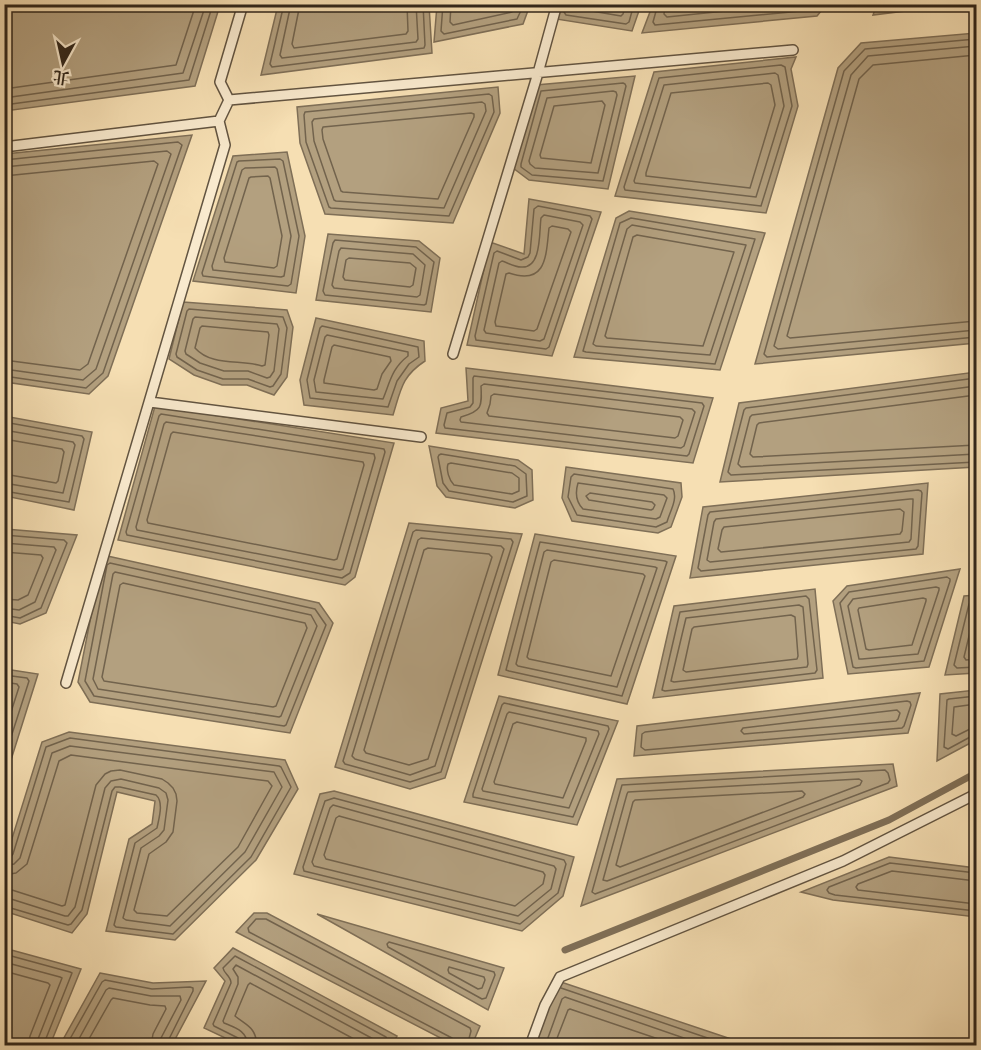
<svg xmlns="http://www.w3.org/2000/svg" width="981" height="1050" font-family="'EB Garamond','Noto Serif TC',serif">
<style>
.water{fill:#b3a07f;stroke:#7f6f57;stroke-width:1.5}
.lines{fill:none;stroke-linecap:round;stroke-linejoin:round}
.shore{stroke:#72634d;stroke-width:1.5}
.stream{stroke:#7f6f57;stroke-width:7}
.service-casing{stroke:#625441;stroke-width:12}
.service{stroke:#f9eace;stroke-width:9}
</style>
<rect width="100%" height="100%" fill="#f6dfb3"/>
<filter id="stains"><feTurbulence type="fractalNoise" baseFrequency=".00333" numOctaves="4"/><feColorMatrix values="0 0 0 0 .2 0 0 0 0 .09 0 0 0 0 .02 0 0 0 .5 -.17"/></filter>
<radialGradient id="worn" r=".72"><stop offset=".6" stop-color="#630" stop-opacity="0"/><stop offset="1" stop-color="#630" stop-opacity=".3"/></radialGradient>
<path class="water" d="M653,4H826V5L817,16L642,33Z
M877,4H953V5L873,15Z
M4,5L5,4L220,5L195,86L5,111Z
M278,5H429L432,53L261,75Z
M437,5V4L530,5L523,24L434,42Z
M559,5H641L632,31L556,19Z
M976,33V343L755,364L838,68L861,43Z
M796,57L791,69L798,106L766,213L615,196L654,72Z
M635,76L608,189L529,180L513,168L536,85Z
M498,87L500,113L453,223L325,214L300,143L297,107Z
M192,135L108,376L89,394L5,382V154Z
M287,152L305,236L296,293L193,281L233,156Z
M529,199L601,212L552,356L467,345L490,242L524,254Z
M629,211L765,233L720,370L574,357L616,218Z
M328,234L419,241L440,258L431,312L316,300Z
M183,302L287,310L293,327L287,377L274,395L247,385H222L194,375L169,359Z
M316,318L424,341L425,361C402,376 401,389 393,415L304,405L300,380Z
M466,368L713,398L693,463L436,433L441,408L468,401Z
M976,372V467L720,482L739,403Z
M155,406L394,443L355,577L345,585L118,540Z
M4,416L92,432L74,510L5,496Z
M429,446L518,460L532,470L533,500L515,508L446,497L437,486Z
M566,467L681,483L682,497L671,527L658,533L572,521L562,498Z
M928,483L923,554L690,578L703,507Z
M409,523L522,534L445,778L410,789L335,767Z
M5,529L77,535L46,613L20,624L5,621Z
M535,534L676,556L627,704L498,675Z
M103,555L319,603L333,623L290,733L90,702L78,682Z
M960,569L929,667L848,674L833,601L847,586Z
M815,589L823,678L653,698L674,606Z
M976,595V673L945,675L964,596Z
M5,669L38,674L5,779L4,669Z
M976,690V740L937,761L940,694Z
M920,693L908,733L634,756L637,726Z
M499,696L618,721L577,825L464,802Z
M69,732L285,760L298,789L256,860L175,940L106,931L129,839L152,824L155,801L117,792L87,914L72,933L4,911L5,861L42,742Z
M893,764L897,786L581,906L617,779Z
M334,791L574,857L563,896L522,931L294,874L320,794Z
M889,857L976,868V917L833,900L801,892Z
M254,913H267L480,1026L472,1045H454L236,932Z
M317,914L504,968L488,1010Z
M4,948L81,969L50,1045H5Z
M233,948L397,1036L392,1045H240L204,1028L225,981L214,968Z
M100,973L153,983L206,981L172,1045H60Z
M555,980L749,1045L531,1046Z"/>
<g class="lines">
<path class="shore" d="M284,4L270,64L272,67L424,48L425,45L423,4
M291,4L280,55L282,58L416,42L418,39L416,4
M300,4L292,44L294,48L406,34L408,31L407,4
M443,4L441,31L444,34L517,19L524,4
M451,4L450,22L453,25L512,12L516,4
M565,4L564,12L566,15L626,24L629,22L634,4
M572,4L574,8L621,16L623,14L626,4
M658,4L653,22L655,25L812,10L818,4
M665,4L664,14L667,17L794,4
M976,39L865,49L844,71L764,354L767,357L976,337
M976,46L868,56L851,75L774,346L778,349L976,330
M976,55L873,65L859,79L787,336L790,338L976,321
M781,65L785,67L792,106L761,206L625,190L624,187L659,78Z
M775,73L778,75L784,106L756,197L635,183L634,181L664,85Z
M623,83L625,84L626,86L603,181L532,175L521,167V164L541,91Z
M768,83L771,85L775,105L750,188L646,176V173L671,93Z
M4,89L176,65L196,4
M613,91L616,92L617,95L598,173L535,168L530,164L529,161L547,98Z
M489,94L492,96L494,112L449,216L331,208L329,207L306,142L304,115L305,112Z
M4,98L183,73L206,4
M602,101L605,105L591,163L541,158L540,155L554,106Z
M482,102L485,104L486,111L444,208L336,201L334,200L314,141L312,122L314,119Z
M4,105L189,80L213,4
M471,113L474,114V117L438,199L343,192L341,191L323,139L322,130L323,127Z
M280,159L283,161L299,236L291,284L288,286L203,276L202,273L237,162L239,161Z
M4,160L178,142L182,145L103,373L86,388L4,376
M4,167L167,151L171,154L96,369L83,380L4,369
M275,167L277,169L291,236L284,276L281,277L213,270L212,266L242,170L245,168Z
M4,176L154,161L158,164L88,364L80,370L4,360
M268,176L270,178L282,236L277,266L274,268L225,262L224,258L249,178L251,177Z
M538,206L590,216L592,219L549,347L546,349L476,340L475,336L494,253L497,251L521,260L528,257L530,253L534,209Z
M544,215L580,222L583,225L544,339L540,341L486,333L484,330L499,263L502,261C508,263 515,267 521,267C542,269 539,232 541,218Z
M631,218L755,239L715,364L586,352L583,351L620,223Z
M632,225L746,245L710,355L596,346L593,344L627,229Z
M552,226L568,229L571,232L537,329L534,331L496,326L495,322L506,274L509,273C547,286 546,255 549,228Z
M637,235L734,252L703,346L607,338L605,336L633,237Z
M335,240L416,247L434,262L426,304L424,305L325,295L323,291L333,243Z
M341,248L413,254L425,265L420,295L417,297L334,288L332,285L339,251Z
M349,258L410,263L416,268L413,285L410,287L345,280L343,277L346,260Z
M189,309L283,317L287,328L281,374L273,386L270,387L248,379H223L197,370L177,357L176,354L187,311Z
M195,317L277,324L279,329L274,371L270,377L267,378L248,371H224L200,363L186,354L185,351L193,319Z
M202,326L268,332L269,335L265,365L262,366C241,359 212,367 195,348L200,328Z
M322,326L418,347L419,357L409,364L397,381L388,407L310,398L307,380L320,328Z
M327,335L408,352V356C392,368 390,382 383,399L316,392L314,380L325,337Z
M334,345L390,357L391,361L382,374L377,389L374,390L324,383V380L332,347Z
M474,376L702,403L704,406L689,454L687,456L445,428L444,425L447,413L470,407L473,403V378Z
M976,378L746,408L744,410L728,472L731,475L976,462
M484,384L692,409L695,412L684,446L681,448L461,422L460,420L461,417C482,411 482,407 481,386Z
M976,386L752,415L750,417L738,464L741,467L976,454
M494,394L680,417L683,420L678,436L675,438L489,416L487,413L490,404L491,396Z
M976,395L759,423L757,425L750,454L753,457L976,445
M161,414L384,449L385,452L350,573L342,578L127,535L126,532L159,416Z
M4,422L82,436L84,439L69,502L4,491
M166,422L374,454L375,458L343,569L340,570L137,530L136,527L164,424Z
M4,430L73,442L75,445L63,493L4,483
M173,432L363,462L364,465L337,559L334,560L148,523L147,520L171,434Z
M4,439L62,449L64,452L58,481L56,483L4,474
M441,454L515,466L526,474L527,496L513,502L449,491L443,483L438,457L439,455Z
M451,463L512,473L519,478V491L512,494L454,485C449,480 446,470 448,464Z
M574,474L673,489C678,499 670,511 667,522L656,527L577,515L568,497L571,477Z
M578,483L664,495L667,498L660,517L656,519L583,509C576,502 575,493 578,483Z
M918,490L921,491L922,493L918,546L916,549L701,571L698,568L708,515L710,512Z
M590,493L652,502L655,505L653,509L651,510L589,500L586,496Z
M910,499H913V502L911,539L909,542L710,562L707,560L714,522L716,519Z
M900,509L904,512L902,531L900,534L721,552L718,549L722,530L724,527Z
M416,530L511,539L513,542L441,772L410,782L345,764L343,761L413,532Z
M4,535L64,540L67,543L41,608L20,618L4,615
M421,538L501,546L504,549L435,766L410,775L355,759L352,756L418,540Z
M540,542L665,561L667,562L622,696L509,671L506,670Z
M4,543L54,547L56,550L35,602L19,610L4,608
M428,548L489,554L492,557L428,759L409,765L366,753L364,750L424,550Z
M547,550L655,567L657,568L617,687L518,666L516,664L544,552Z
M4,552L41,555L43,558L28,595L18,600L4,599
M554,560L643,574L645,576L611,676L529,659L527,657L551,562Z
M110,563L315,609L326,625L286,725L284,726L94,696L85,681L107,565Z
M115,572L311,615L317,626L281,716L279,717L98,689L93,679L113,574Z
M947,577L950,579V581L924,661L856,668L853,667L840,603L849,592Z
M123,583L305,623L307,628L276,706L273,707L104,681L102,677L120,585Z
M936,587L939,588V590L918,654L862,659H859L848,606L853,599Z
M806,596L809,599L817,670L815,673L665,691L662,690L680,612Z
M923,598L926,599V601L912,645L869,650L866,649L858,610L859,608Z
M976,601L971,602L969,604L954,665L957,668L976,667
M799,605L803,607L808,664L807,667L674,682L671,681L686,618Z
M976,609L975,611L964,657L966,660L976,659
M791,615L795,617L798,656L797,659L686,672L683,670L692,629L694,627Z
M4,675L27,678L29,681L4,759
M4,682L17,684L19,687L4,734
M976,696L949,699L947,700L944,747L948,749L972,736H976
M907,701L910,702L911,705L904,726L902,728L645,750L641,747L642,734L645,732Z
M504,703L608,726L609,729L573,817L473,797V794L502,705Z
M976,704L954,707L952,734L956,736L970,729L976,728
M897,710L900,713L898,719L896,721L744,734L741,731L743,728Z
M509,712L598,731L599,734L569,808L483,791L482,789L507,714Z
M517,722L586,738V741L563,798L495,784L494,782L513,724Z
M885,770L888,773L890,780L888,783L595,894L592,892L622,785Z
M859,779L862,781L860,785L607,881L603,880L627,794L628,792Z
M802,791L805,794L803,797L620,867L616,865L633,802L635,800Z
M334,798L564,860L566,864L558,893L520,924L304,871L303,867L325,801Z
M333,805L554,866L556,869L551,889L518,916L314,866L312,862L330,808Z
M339,816L543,872L545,875L543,884L515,906L326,859L324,855L336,818Z
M4,859L10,858L13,854L46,747L70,738L279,766L281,767L291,787L251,857L173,934L116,927L114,925L135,843L157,828C159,818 164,802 156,795L120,787H115L112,791L82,910L71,924L68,925L4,906
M4,866L14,864L20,858L52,753L70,746L274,772L282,787L245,852L170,926L126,920L123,918L141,848L159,836L164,830L168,800L166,793L159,788L121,779L111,781L105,788L75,907L68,916H65L11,899L4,898
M976,873L890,863L829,887L827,890L829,893L835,895L976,911
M4,875L16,873L27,864L59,761L71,755L268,781L272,786L238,847L167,916L137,913L134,910L149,854L166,842L173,832L177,801L176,794L173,788L168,783L162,779L120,770L111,771L105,774L96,785L65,905L62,906L12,890L4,889
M976,881L892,871L858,884L856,887L858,890L976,904
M389,942L494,972L495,975L486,998L482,999L388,947L387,944Z
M4,954L70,972L72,973L45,1041V1046
M4,962L60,977L62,978L38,1039L37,1046
M449,967L484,977L485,980L482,988L478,989L449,973L448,970Z
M4,971L48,983L50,985L30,1036L28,1046
M561,988L731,1046
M66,1046L102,982L105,980L152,989L190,987L193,988V991L168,1041L167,1046
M75,1046L106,990L109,988L151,996H180L181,1000L161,1038L160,1046
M85,1046L111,1000L113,998L150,1005L165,1006L166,1009L153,1034L151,1046
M241,1046L238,1038L214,1026L213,1024L231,983C231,976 224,974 223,968L235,956L386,1037L387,1040V1046
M248,1046C247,1031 236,1028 224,1023L223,1021L238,984V977L233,969L236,965L377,1041L379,1046
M257,1046C256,1027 247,1026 235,1016L248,985L250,983L367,1046
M455,1046V1041L452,1038L249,932L248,928L256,919H266L470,1028L471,1031L467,1046
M545,1046L562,999L565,997L707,1046
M554,1046L568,1010L570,1009L679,1046"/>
<path class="stream" d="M565,950L889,820L976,773"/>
<defs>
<path id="service" d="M229,100L220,82L243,4
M4,147L219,121L229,100L793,50
M453,354L538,73L557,4
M150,402L421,437
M66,683L225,145L219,121
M530,1046L545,1005L560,977L843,861L976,794"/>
</defs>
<use href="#service" class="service-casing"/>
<use href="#service" class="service"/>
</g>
<rect width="981" height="1050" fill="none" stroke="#f6dfb3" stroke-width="24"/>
<rect x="6" y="6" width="969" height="1038" fill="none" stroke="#30261b" stroke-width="3"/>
<rect x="12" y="12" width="957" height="1026" fill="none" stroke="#30261b" stroke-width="1.5"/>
<g transform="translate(63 63) rotate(188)" stroke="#f9eace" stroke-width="4.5" paint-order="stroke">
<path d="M0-4.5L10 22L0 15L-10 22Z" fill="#30261b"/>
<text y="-9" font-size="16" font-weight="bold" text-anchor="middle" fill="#30261b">北</text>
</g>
<rect width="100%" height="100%" filter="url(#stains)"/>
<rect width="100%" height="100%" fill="url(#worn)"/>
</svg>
